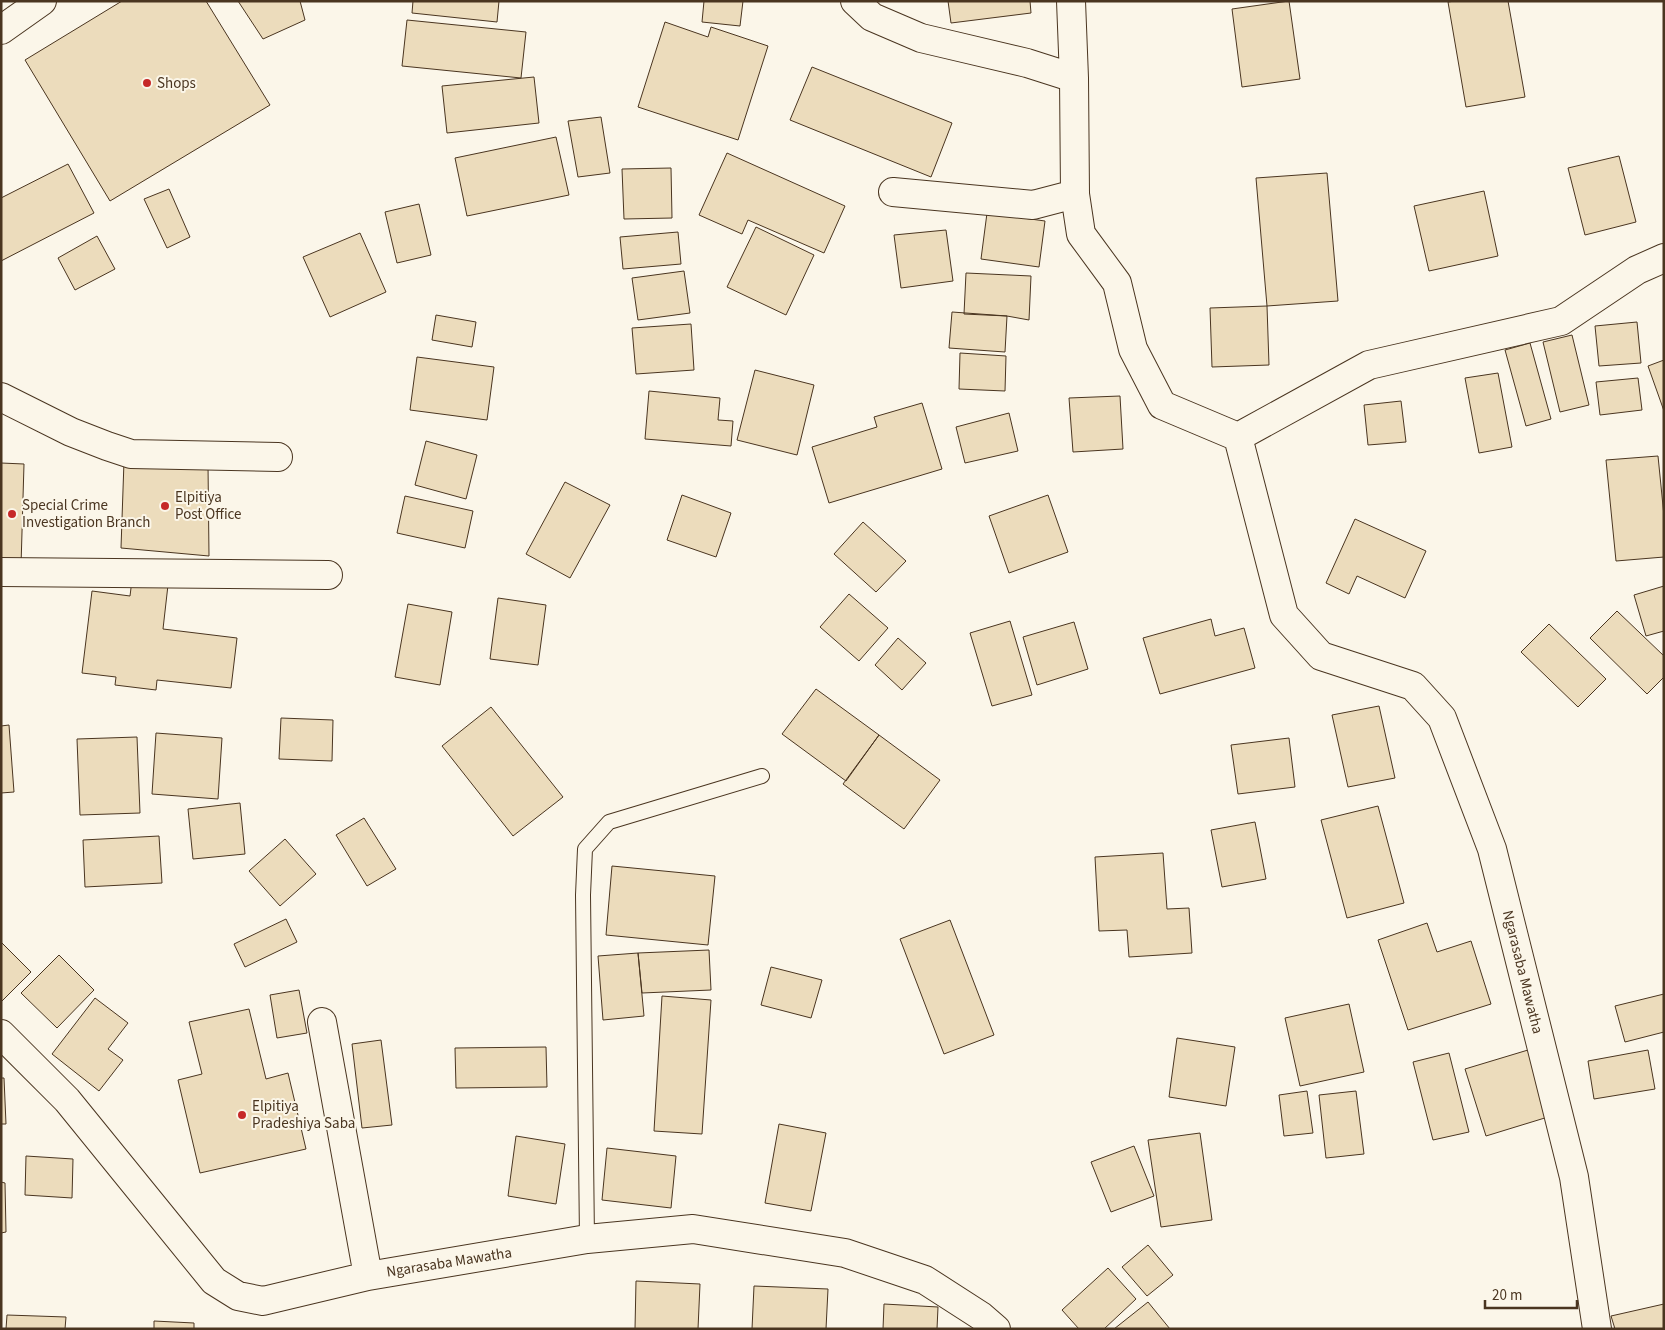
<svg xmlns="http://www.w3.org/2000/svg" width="1665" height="1330" font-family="'Source Sans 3',sans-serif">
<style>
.building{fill:#ecdcbc;stroke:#4a3520}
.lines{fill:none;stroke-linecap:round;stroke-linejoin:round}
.service-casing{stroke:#4a3520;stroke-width:16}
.minor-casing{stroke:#4a3520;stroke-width:30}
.secondary-casing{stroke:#4a3520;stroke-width:30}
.primary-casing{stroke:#4a3520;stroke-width:30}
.service{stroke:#fbf6e9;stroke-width:14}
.minor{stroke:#fbf6e9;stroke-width:28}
.secondary{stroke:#fbf6e9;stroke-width:28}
.primary{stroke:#fbf6e9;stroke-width:28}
.poi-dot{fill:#c62828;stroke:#fbf6e9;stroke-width:2}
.labels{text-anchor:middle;stroke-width:4;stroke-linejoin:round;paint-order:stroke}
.poi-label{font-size:15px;fill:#4a3520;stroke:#fbf6e9;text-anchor:start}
.street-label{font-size:15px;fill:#4a3520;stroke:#fbf6e9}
</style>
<rect width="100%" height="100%" fill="#fbf6e9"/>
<path class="building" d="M122,1H206L270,105L110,201L25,60Z
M238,1H300L305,20L263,39Z
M413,1H499L497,22L412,13Z
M704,1H743L740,26L702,22Z
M948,1H1030L1031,13L951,23Z
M1289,1L1300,79L1242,87L1232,9Z
M1455,1H1508L1525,97L1466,107L1448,2Z
M407,20L526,32L521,78L402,66Z
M665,22L708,37L711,27L768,46L738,140L638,107Z
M812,67L952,123L931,177L790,120Z
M534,77L539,123L447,133L442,86Z
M601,117L610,173L578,177L568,121Z
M556,137L569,195L467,216L455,158Z
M727,153L845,206L824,253L748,220L742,234L699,215Z
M1619,156L1636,222L1585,235L1568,168Z
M68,164L94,213L1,261V198Z
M671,168L672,218L624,219L622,169Z
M1327,173L1338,301L1267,306L1256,178Z
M169,189L190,237L167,248L144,199Z
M1484,191L1498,256L1429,271L1414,206Z
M419,204L431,255L397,263L385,212Z
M987,213L1045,221L1039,267L981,259Z
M756,227L814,255L786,315L727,287Z
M946,230L953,281L901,288L894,235Z
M678,232L681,264L623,269L620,237Z
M360,233L386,292L330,317L303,257Z
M97,236L115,269L75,290L58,258Z
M684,271L690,313L638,320L632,278Z
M966,273L1031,276L1029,320L1007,316L964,314Z
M1267,306L1269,365L1212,367L1210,308Z
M952,312L1007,316L1005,352L949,348Z
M436,315L476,322L472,347L432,340Z
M1637,322L1641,363L1599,366L1595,326Z
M691,324L694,370L636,374L632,328Z
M1572,335L1589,405L1560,412L1543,342Z
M1530,343L1551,419L1526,426L1505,350Z
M960,353L1006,356L1005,391L959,389Z
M417,357L494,367L487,420L410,410Z
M1664,360V411L1648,366Z
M755,370L814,385L797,455L737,440Z
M1498,373L1512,447L1479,453L1465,378Z
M1638,378L1642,410L1600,415L1596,382Z
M649,391L720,398L718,420L733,421L731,446L645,439Z
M1120,396L1123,449L1073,452L1069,398Z
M1401,401L1406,442L1368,445L1364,405Z
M922,403L942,469L829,503L812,447L877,427L874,417Z
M1009,413L1018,451L965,463L956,427Z
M426,441L477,455L466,499L415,485Z
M1658,456L1664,516V557L1616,561L1606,460Z
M124,461L208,464L209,556L121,548Z
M1,463L24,464L21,566L1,565Z
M565,482L610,505L570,578L526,554Z
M682,495L731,513L716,557L667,540Z
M1048,495L1068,552L1009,573L989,516Z
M405,496L473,511L465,548L397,533Z
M1355,519L1426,551L1405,598L1357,576L1349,594L1326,583Z
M863,522L906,561L876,592L834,554Z
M132,580L168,585L163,629L237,638L231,688L157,680L156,690L115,685L116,677L82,673L92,591L130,596Z
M1664,586V631L1646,636L1634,595Z
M849,594L888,628L859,661L820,627Z
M498,598L546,605L538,665L490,659Z
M408,604L452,612L440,685L395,677Z
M1617,611L1664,656V677L1647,694L1590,638Z
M1211,619L1215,636L1244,628L1255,668L1160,694L1143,638Z
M1010,621L1032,695L992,706L970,633Z
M1074,622L1088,669L1037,685L1023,637Z
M1549,624L1606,679L1578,707L1521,652Z
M898,638L926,663L902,690L875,665Z
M816,689L879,735L846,781L782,734Z
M1379,706L1395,778L1348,787L1332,715Z
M491,707L563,797L513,836L442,746Z
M281,718L333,720L332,761L279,759Z
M9,725L14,792L1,793V726Z
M156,733L222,738L218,799L152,794Z
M879,735L940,780L904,829L843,784Z
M137,737L140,813L80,815L77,739Z
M1289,738L1295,787L1238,794L1231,745Z
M240,803L245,854L193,859L188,809Z
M1378,806L1404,903L1347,918L1321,820Z
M364,818L396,869L367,886L336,835Z
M1255,822L1266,879L1222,887L1211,830Z
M159,836L162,883L85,887L83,840Z
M285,839L316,874L280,906L249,871Z
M1163,853L1167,909L1189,908L1192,953L1129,957L1127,930L1099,931L1095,857Z
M612,866L715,876L708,945L606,935Z
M286,919L297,942L245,967L234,944Z
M950,920L994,1035L944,1054L900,939Z
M1427,923L1437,952L1471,941L1491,1004L1408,1030L1378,940Z
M1,942L31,972L1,1002Z
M709,950L711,990L642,993L638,953Z
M638,953L644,1016L603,1020L598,956Z
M59,955L94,990L57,1028L21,993Z
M771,967L822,980L811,1018L761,1005Z
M299,990L307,1033L277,1038L270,995Z
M1664,994V1032L1625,1042L1615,1006Z
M662,996L711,1000L702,1134L654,1131Z
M95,998L128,1023L108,1049L123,1060L99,1091L52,1054Z
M1349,1004L1364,1072L1300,1086L1285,1018Z
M249,1009L266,1079L288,1073L306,1149L200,1173L178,1080L202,1074L189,1022Z
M1177,1038L1235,1047L1226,1106L1169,1097Z
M381,1040L392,1125L362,1128L352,1044Z
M546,1047L547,1087L456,1088L455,1048Z
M1528,1050L1548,1117L1486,1136L1465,1069Z
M1648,1050L1655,1089L1594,1099L1588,1061Z
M1449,1053L1469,1132L1433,1140L1413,1062Z
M1,1078H4L6,1124H1Z
M1307,1091L1313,1133L1284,1136L1279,1095Z
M1356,1091L1364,1154L1326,1158L1319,1095Z
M779,1124L826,1133L811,1211L765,1203Z
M1200,1133L1212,1220L1161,1227L1148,1140Z
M516,1136L565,1144L556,1204L508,1196Z
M1134,1146L1154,1196L1111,1212L1091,1162Z
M607,1148L676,1156L671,1208L602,1200Z
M26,1156L73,1159L72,1198L25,1195Z
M1,1182L5,1183L6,1232L1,1233Z
M1148,1245L1173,1275L1147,1296L1122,1267Z
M1108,1268L1136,1299L1104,1329H1079L1062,1310Z
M636,1281L700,1284L698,1329H635Z
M754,1286L828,1289L826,1329H752Z
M1148,1302L1170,1329H1114Z
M884,1304L938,1307L937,1329H883Z
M1664,1304V1329H1615L1611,1316Z
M7,1315L66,1317L65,1329H6Z
M154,1321L194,1323V1329H154Z"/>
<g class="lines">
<defs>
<path id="service" d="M587,1239L583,895L585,849L609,822L762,776"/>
<path id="minor" d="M855,1L872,17L921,38L1027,63L1074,78
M1071,1L1074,78L1075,194L1081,234L1117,283L1133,349L1162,405L1238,437L1284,615L1321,656L1413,686L1442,718L1492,849L1574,1177L1597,1329
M893,192L1033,205L1075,194
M1238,437L1369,365L1561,321L1637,270L1664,258
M1,572L328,575
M322,1022L368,1276
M1,1034L67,1100L214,1281L238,1296L263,1301L368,1276L587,1239L693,1229L845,1253L925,1280L981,1316L996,1329"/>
<path id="secondary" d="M1,397L71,432L107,446L131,454L278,457"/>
<path id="primary" d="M1,30L42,1"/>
</defs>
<use href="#service" class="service-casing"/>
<use href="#minor" class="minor-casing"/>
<use href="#secondary" class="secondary-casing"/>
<use href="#primary" class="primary-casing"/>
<use href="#service" class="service"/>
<use href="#minor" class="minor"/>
<use href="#secondary" class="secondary"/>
<use href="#primary" class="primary"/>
</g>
<g class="poi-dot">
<circle cx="147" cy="83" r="5"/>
<circle cx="165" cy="506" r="5"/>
<circle cx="12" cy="514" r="5"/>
<circle cx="242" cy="1115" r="5"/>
</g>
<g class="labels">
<g class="poi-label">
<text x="157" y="88">Shops</text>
<text x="175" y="502">Elpitiya<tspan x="175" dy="17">Post Office</tspan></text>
<text x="22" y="510">Special Crime<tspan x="22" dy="17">Investigation Branch</tspan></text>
<text x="252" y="1111">Elpitiya<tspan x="252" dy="17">Pradeshiya Saba</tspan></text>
</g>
<g class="street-label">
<text transform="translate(1523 972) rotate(76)" y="5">Ngarasaba Mawatha</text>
<text transform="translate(449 1262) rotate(-9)" y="5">Ngarasaba Mawatha</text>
</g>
</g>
<rect width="1665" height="1330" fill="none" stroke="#4a3520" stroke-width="5"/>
<path d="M1485 1300v8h92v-8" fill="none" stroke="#4a3520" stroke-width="2.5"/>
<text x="1492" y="1300" font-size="15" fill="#4a3520" stroke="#fbf6e9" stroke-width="4" paint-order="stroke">20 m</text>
</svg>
